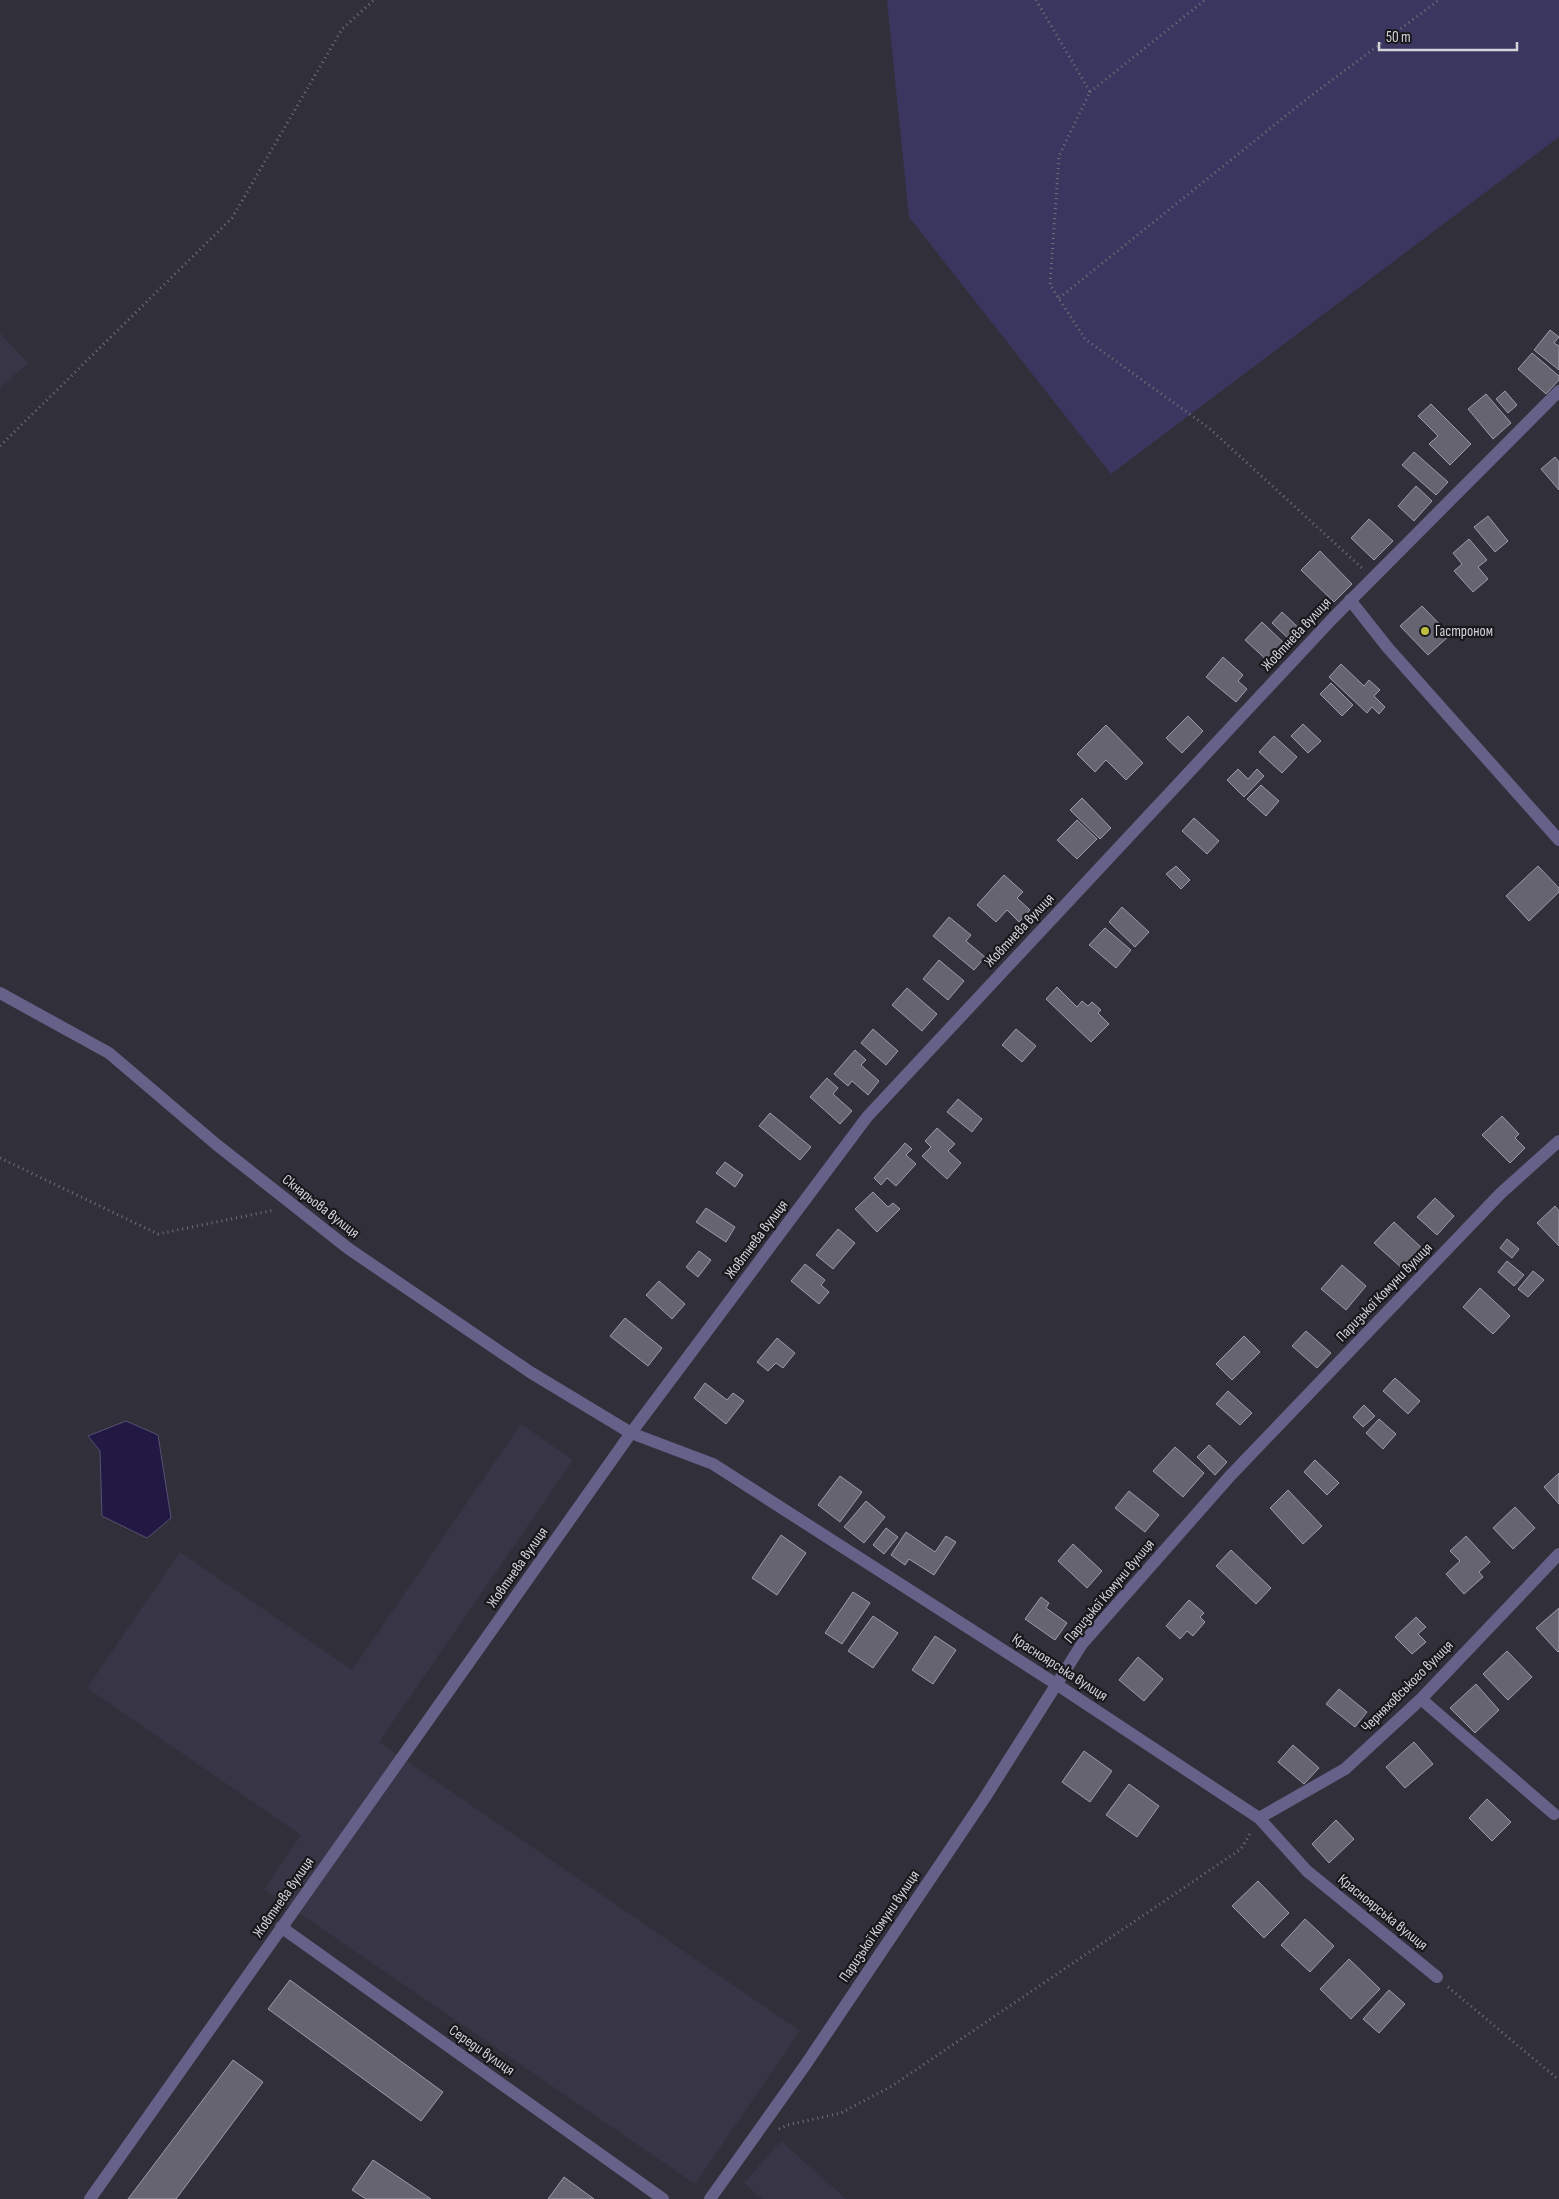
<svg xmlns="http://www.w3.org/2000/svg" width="1559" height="2199" font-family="'Sofia Sans Condensed',sans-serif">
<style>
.built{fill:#373546}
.green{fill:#3b365f}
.water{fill:#211844;stroke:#565071}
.building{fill:#656470;stroke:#9c9ba8}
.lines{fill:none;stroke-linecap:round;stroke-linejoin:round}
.path{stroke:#717179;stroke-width:3;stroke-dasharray:1 4;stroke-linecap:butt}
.minor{stroke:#656189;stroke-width:12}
.poi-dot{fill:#c0be40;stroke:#19191d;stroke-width:2}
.labels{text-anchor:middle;stroke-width:4.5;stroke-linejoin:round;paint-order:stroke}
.poi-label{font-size:15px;fill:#d3d3da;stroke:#19191d;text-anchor:start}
.street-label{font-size:15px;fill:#d3d3da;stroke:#19191d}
</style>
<rect width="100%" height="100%" fill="#31303a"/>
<path class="built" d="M0,333L28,363L0,388Z
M521,1424L573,1460L379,1742L800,2031L695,2184L264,1889L301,1835L87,1688L180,1552L352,1670Z
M781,2141L846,2199H762L744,2183Z"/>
<path class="green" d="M887,0H1559V137L1111,474L909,217Z"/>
<path class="water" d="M126,1421L158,1435L171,1518L147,1538L102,1516L100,1451L88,1436Z"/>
<path class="building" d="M1550,330L1559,337L1554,343L1559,346V370L1534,350Z
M1532,353L1559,376V380L1546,394L1518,369Z
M1505,391L1517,405L1508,413L1496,399Z
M1486,394L1511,423L1493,439L1468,409Z
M1431,404L1471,444L1450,465L1429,444L1438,436L1418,416Z
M1414,452L1448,482L1436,495L1402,465Z
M1555,457L1559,462V490L1541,469Z
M1416,486L1432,501L1414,521L1398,506Z
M1488,516L1508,541L1495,552L1474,527Z
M1369,519L1393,541L1374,560L1351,538Z
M1469,539L1487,560L1478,567L1488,579L1473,592L1454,571L1462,564L1453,553Z
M1320,551L1352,584L1334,602L1301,570Z
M1422,606L1450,635L1428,655L1400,626Z
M1282,612L1302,631L1292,642L1272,623Z
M1262,622L1288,647L1271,664L1245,640Z
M1223,657L1243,675L1238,681L1247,689L1236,702L1206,677Z
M1341,664L1364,686L1369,680L1380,690L1374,696L1385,707L1379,714L1372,707L1367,713L1329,677Z
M1331,683L1353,705L1342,716L1320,694Z
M1188,716L1203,731L1182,753L1166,738Z
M1303,724L1321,741L1308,753L1291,736Z
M1106,725L1143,763L1126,780L1106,760L1095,772L1077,754Z
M1274,736L1297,757L1282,773L1259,752Z
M1238,769L1248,779L1257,769L1264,776L1244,797L1227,780Z
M1261,785L1279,801L1266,816L1247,799Z
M1082,798L1111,828L1100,839L1070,810Z
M1194,818L1219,841L1207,854L1182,831Z
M1077,820L1097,839L1077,859L1057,840Z
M1176,866L1190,880L1181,889L1166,874Z
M1538,866L1559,888V892L1529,921L1506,896Z
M1004,875L1023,892L1017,898L1030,910L1019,922L1007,910L996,922L977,905Z
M1122,907L1149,932L1135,947L1109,922Z
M949,917L971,935L966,941L985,957L974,970L933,936Z
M1105,928L1131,950L1116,968L1089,945Z
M939,960L964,981L948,1000L923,979Z
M1057,987L1077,1007L1082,1001L1088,1006L1092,1002L1101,1010L1098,1013L1109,1024L1091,1042L1046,999Z
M907,988L937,1014L922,1031L892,1005Z
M873,1029L898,1051L886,1065L861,1043Z
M1016,1029L1036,1046L1022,1062L1002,1045Z
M855,1050L866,1060L861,1065L879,1081L868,1095L852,1081L848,1086L834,1074Z
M827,1078L838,1088L833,1094L852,1111L840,1124L810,1097Z
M958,1099L982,1119L972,1132L947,1112Z
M770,1113L811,1147L800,1160L759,1126Z
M1502,1116L1519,1134L1515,1138L1525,1148L1510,1163L1482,1135Z
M937,1128L955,1144L948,1151L961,1163L947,1179L922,1156L931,1147L925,1141Z
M905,1143L912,1149L906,1155L916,1164L896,1186L887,1178L881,1185L874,1178Z
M725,1162L743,1175L735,1187L716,1173Z
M873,1192L888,1207L893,1203L900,1209L877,1232L855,1209Z
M1435,1198L1454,1216L1437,1235L1417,1217Z
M1555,1206L1559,1211V1246L1537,1223Z
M706,1208L735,1227L726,1242L696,1222Z
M1394,1222L1423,1249L1404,1270L1374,1243Z
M838,1229L855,1243L833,1269L816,1255Z
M1507,1239L1519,1249L1512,1258L1500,1248Z
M699,1251L711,1260L698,1277L686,1267Z
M1507,1261L1524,1275L1514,1286L1498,1272Z
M805,1264L825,1280L821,1285L829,1292L819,1304L791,1281Z
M1342,1265L1366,1286L1346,1310L1321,1289Z
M1533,1271L1544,1280L1528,1297L1518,1289Z
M659,1281L685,1304L672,1319L646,1295Z
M1480,1288L1510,1316L1493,1334L1463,1307Z
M625,1318L662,1348L648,1366L610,1336Z
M1306,1331L1331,1353L1317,1368L1292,1346Z
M1244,1336L1260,1352L1232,1380L1216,1364Z
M777,1338L795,1353L783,1368L776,1363L768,1371L757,1362Z
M1395,1378L1420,1401L1408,1414L1383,1391Z
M705,1383L727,1400L733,1393L744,1401L726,1424L694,1398Z
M1228,1391L1252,1413L1240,1425L1216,1404Z
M1364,1405L1375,1416L1363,1427L1353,1417Z
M1379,1419L1396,1434L1383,1449L1366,1433Z
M1209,1445L1227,1462L1215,1475L1197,1457Z
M1175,1447L1204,1473L1183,1497L1153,1471Z
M1315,1460L1339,1483L1327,1495L1304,1472Z
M1559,1473V1504L1544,1487Z
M840,1476L862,1492L840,1522L818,1505Z
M1288,1490L1322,1526L1303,1544L1270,1508Z
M1129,1491L1159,1515L1145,1532L1115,1508Z
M866,1501L885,1517L864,1543L844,1527Z
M1515,1507L1535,1528L1513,1549L1493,1528Z
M886,1528L898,1537L884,1554L873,1545Z
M906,1532L935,1552L946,1536L956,1542L934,1575L909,1559L905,1565L891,1555Z
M781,1535L806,1553L777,1595L752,1578Z
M1466,1536L1490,1562L1479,1572L1483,1577L1464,1594L1446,1574L1460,1561L1450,1551Z
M1073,1544L1102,1571L1087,1588L1058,1561Z
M1231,1550L1271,1588L1256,1604L1216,1566Z
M853,1592L870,1603L842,1644L825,1633Z
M1041,1597L1049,1603L1046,1608L1067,1623L1055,1640L1025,1619Z
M1189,1600L1204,1613L1200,1617L1205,1622L1193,1636L1187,1631L1180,1639L1166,1626Z
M1559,1608V1651L1558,1652L1536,1628Z
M873,1616L898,1633L873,1668L848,1651Z
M1416,1617L1426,1627L1418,1634L1426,1642L1412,1654L1395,1637Z
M935,1636L956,1650L933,1684L912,1670Z
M1507,1651L1532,1677L1508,1700L1483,1674Z
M1138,1657L1163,1679L1144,1701L1119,1680Z
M1476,1684L1499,1710L1475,1733L1450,1708Z
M1339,1689L1367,1712L1355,1727L1326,1704Z
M1414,1742L1433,1764L1405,1788L1386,1767Z
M1293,1745L1319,1768L1304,1784L1278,1762Z
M1084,1751L1112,1771L1090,1802L1062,1782Z
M1129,1784L1159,1806L1137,1837L1106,1815Z
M1487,1799L1511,1822L1492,1841L1469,1818Z
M1336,1820L1354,1839L1329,1863L1312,1844Z
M1258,1881L1289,1913L1264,1938L1232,1906Z
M1305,1919L1334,1946L1310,1972L1281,1945Z
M1349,1959L1380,1989L1351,2019L1320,1989Z
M290,1980L443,2092L421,2121L268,2009Z
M1389,1990L1405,2004L1379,2033L1363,2019Z
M233,2060L263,2082L176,2199H128Z
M373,2160L431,2199H366L352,2190Z
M564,2177L594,2199H548Z"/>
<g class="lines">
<path class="path" d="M1036,0L1090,92L1059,156L1050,285L1085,339L1209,428L1362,568
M1090,92L1205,0
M1059,298L1308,98L1439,0
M0,446L232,218L342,29L374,0
M0,1158L158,1234L275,1210
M1448,1987L1559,2080
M779,2129L787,2125L841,2113L892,2086L1241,1849L1251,1832"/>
<path class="minor" d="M1350,600L1388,648L1559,840
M0,993L109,1053L217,1145L349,1249L530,1372L631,1433L713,1464L1056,1684L1259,1818L1307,1871L1437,1977
M1421,1699L1554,1814
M1259,1818L1345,1769L1421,1699L1559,1554
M281,1927L663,2199
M90,2199L631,1433L867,1117L1333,618L1559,391
M710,2199L806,2064L984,1799L1082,1644L1230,1476L1501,1193L1559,1141"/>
</g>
<circle class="poi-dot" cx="1425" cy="631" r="5"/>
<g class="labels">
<g class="poi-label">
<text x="1435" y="636">Гастроном</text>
</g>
<g class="street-label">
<text transform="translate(1296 634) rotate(-47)" y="5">Жовтнева вулиця</text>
<text transform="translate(1019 930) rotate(-47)" y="5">Жовтнева вулиця</text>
<text transform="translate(321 1206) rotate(38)" y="5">Скнарьова вулиця</text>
<text transform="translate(756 1239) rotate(-53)" y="5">Жовтнева вулиця</text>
<text transform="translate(1384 1292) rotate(-46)" y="5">Паризької Комуни вулиця</text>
<text transform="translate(517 1567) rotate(-55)" y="5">Жовтнева вулиця</text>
<text transform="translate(1109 1591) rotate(-50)" y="5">Паризької Комуни вулиця</text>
<text transform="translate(1060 1667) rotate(33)" y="5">Красноярська вулиця</text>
<text transform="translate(1407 1686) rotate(-45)" y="5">Черняховського вулиця</text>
<text transform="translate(283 1897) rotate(-55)" y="5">Жовтнева вулиця</text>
<text transform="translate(1383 1912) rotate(39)" y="5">Красноярська вулиця</text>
<text transform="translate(879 1926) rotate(-56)" y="5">Паризької Комуни вулиця</text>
<text transform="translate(482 2050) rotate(35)" y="5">Середи вулиця</text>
</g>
</g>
<path d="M1379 42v8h138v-8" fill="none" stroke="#d3d3da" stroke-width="2.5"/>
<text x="1386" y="42" font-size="15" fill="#d3d3da" stroke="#19191d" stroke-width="4" paint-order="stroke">50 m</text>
</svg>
